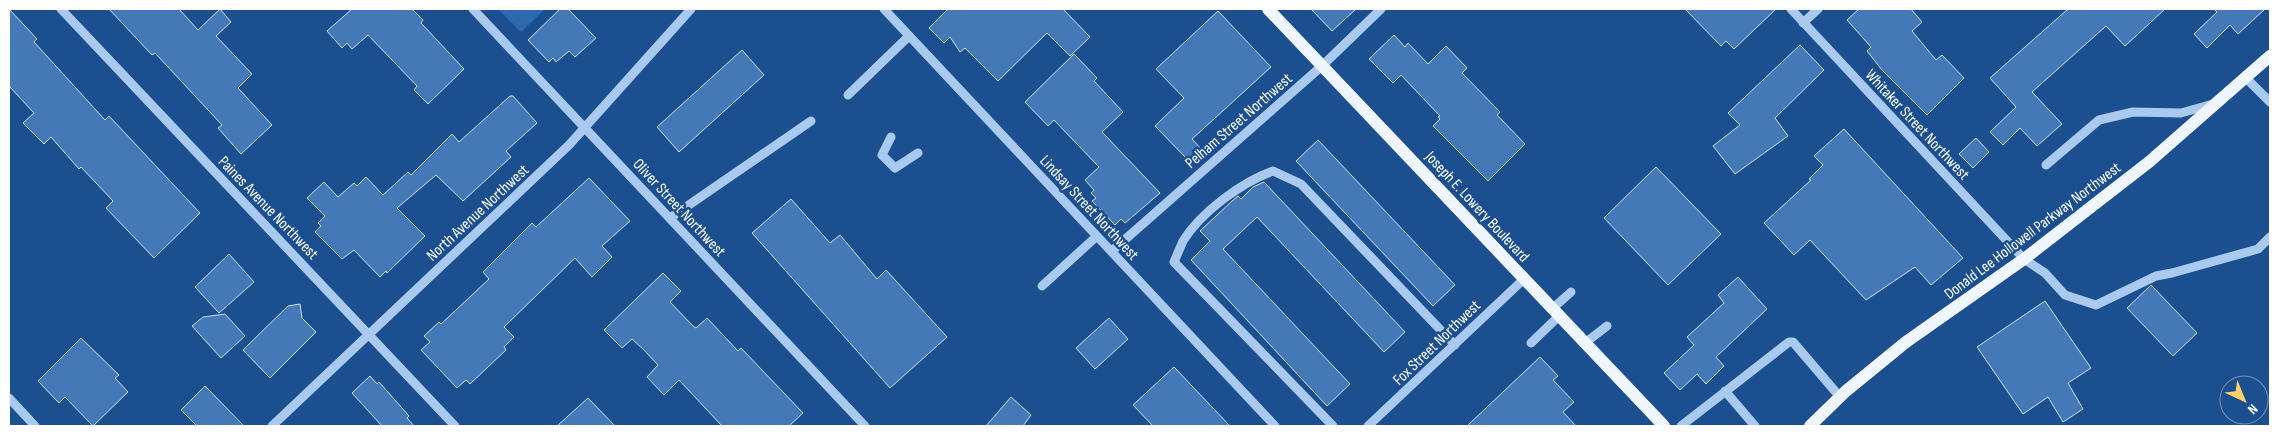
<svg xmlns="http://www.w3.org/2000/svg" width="2279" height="435" font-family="'Sofia Sans Condensed',sans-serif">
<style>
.green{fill:#2e69ad}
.building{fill:#4478b7;stroke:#cfe3fa}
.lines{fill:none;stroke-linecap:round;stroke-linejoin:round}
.minor{stroke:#a9c9ee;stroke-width:9}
.major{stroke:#f0f6ff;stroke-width:12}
.labels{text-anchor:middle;stroke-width:5;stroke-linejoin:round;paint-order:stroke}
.street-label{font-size:16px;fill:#fff;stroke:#1b4f8f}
</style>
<rect width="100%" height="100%" fill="#1b4f8f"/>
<path class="green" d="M498,9H545L521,32Z"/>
<path class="building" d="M9,9L37,39L34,42L105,120L109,116L200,213L154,258L106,208L113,201L81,167L79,169L51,137L44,144L23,123L34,113L9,86Z
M109,9H179L198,30L220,9L231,22L216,36L252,74L238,88L272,125L241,154L218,128L222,125L155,53L152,55Z
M352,9H412L423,20L421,23L464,69L428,104L414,90L417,86L368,35L352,49L347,43L342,48L327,31Z
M560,9H568L596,38L575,57L569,51L556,62L553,58L549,62L528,40Z
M948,9H1063L1090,37L1070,56L1047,33L998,81L965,48L960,52L950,37L944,43L929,28Z
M1311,9H1356L1332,31Z
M1685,9H1776L1734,49L1726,41L1721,46Z
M1859,9H1911L1922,22L1912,31L1936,60L1942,55L1964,78L1927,115L1882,70L1867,51L1871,47L1847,20Z
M2068,9H2165L2125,46L2106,26L2032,92L2062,124L2037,146L2020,128L2003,145L1990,132L2016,107L1990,78Z
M2214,9H2265L2238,34L2230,25L2207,48L2194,34L2217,12Z
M1218,11L1271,67L1192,139L1202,150L1189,161L1155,126L1184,98L1156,69Z
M1394,35L1405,47L1408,43L1428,64L1446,46L1467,68L1462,73L1500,112L1497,115L1525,144L1488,181L1433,126L1440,119L1438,117L1440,116L1401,75L1393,83L1369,59Z
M1800,45L1824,70L1775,118L1788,136L1735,174L1713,146L1740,125L1728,113Z
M742,50L764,75L679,152L657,127Z
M1074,54L1097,78L1094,81L1123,112L1102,132L1160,193L1125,223L1121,219L1115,225L1092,201L1096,198L1091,193L1094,190L1085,180L1099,167L1054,120L1048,126L1025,102Z
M510,96H513L537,123L506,151L511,157L463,201L436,175L397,208L425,236L387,273L386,271L380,277L354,250L342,259L315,232L321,226L318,223L325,216L307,198L324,182L338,197L354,183L357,186L366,177L383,195L408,172L411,175L452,134L459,142Z
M1844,129L1963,258L1931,285L1915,267L1866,300L1810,240L1794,255L1764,223L1811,180L1809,179L1823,165L1814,156Z
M1976,138L1989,152L1973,168L1959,154Z
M1318,140L1455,285L1433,306L1296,161Z
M1656,167L1721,234L1668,285L1604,218Z
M589,178L630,221L602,246L612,257L592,277L575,258L504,327L514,337L504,347L506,350L470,384L466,380L457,388L421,350L430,342L424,336L439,322L441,324L489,279L483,272L532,223L536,227Z
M1264,182L1405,332L1384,352L1257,217L1223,249L1350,384L1327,406L1191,260L1210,241L1200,231L1232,201L1238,196L1241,199L1253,187Z
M791,199L830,243L840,235L877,279L886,270L947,337L890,388L752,233Z
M229,254L254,282L219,313L195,287Z
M663,273L681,291L670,302L693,326L696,328L707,318L738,351L741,348L803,413L789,426H722L679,380L664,395L647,377L658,365L644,350L632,339L622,348L604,330Z
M1738,277L1767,309L1716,357L1724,366L1706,384L1697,374L1680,390L1664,373L1694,345L1687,337L1724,303L1718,295Z
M2151,285L2197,333L2173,356L2127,308Z
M2045,301L2091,368L2068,383L2083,409L2063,422L2048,397L2023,414L1977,347Z
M300,304L302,318L316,332L270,378L243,350L288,306Z
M225,314L245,336L221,358L192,326L203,317Z
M1109,318L1128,339L1095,369L1076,348Z
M81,338L119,375L115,378L128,392L93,426L65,397L59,403L38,381Z
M1540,357L1558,376L1553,380L1574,402L1563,412L1576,426H1467Z
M1174,367L1230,426H1153L1133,405Z
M370,376L377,384L379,382L409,416L407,418L414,426H382L352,393Z
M205,386L244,426H197L181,410Z
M1011,397L1031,415L1023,426H986Z
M588,398L615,426H557Z"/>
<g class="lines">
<path class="minor" d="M61,9L455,426
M473,9L865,426
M884,9L1275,426
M1791,9L2024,259L2045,273L2065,295L2096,305L2156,276L2172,273L2258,249L2270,237
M1803,23L1818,9
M2246,78L2270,102
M848,95L909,36
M891,137L882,155L895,168L918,153
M2046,165L2099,120L2133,112L2181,113L2213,104
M670,218L811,121
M1112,251L1323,65L1381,9
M1042,286L1097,236
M1552,309L1571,292
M1531,343L1559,316
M1585,343L1607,326
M1725,391L1755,426
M9,398L35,426
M272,426L569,145L691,9
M1333,426L1174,262C1177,255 1180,248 1183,241C1201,212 1242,182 1273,171L1301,184L1455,345
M1368,426L1524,279
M1681,426L1789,342H1793L1840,397"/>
<path class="major" d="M1268,9L1664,426
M1810,426L1846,391L1906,342L2024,259L2149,162L2270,56"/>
</g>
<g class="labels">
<g class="street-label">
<text transform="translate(1238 120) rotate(-41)" y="6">Pelham Street Northwest</text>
<text transform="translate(1918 124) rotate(47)" y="6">Whitaker Street Northwest</text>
<text transform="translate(1478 206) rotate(47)" y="6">Joseph E. Lowery Boulevard</text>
<text transform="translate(269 207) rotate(46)" y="6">Paines Avenue Northwest</text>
<text transform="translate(680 207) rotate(47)" y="6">Oliver Street Northwest</text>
<text transform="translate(1090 207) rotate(47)" y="6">Lindsay Street Northwest</text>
<text transform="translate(477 212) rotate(-43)" y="6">North Avenue Northwest</text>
<text transform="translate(2032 230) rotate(-37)" y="6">Donald Lee Hollowell Parkway Northwest</text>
<text transform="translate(1436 342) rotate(-44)" y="6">Fox Street Northwest</text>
</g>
</g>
<rect width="2279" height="435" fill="none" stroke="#ffffff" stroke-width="20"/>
<g transform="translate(2244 400) rotate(136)"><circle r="24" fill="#1b4f8f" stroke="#7695bc"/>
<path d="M0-4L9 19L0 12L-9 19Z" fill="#ffd166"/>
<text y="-8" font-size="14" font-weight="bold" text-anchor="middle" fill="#ffffff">N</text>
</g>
</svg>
